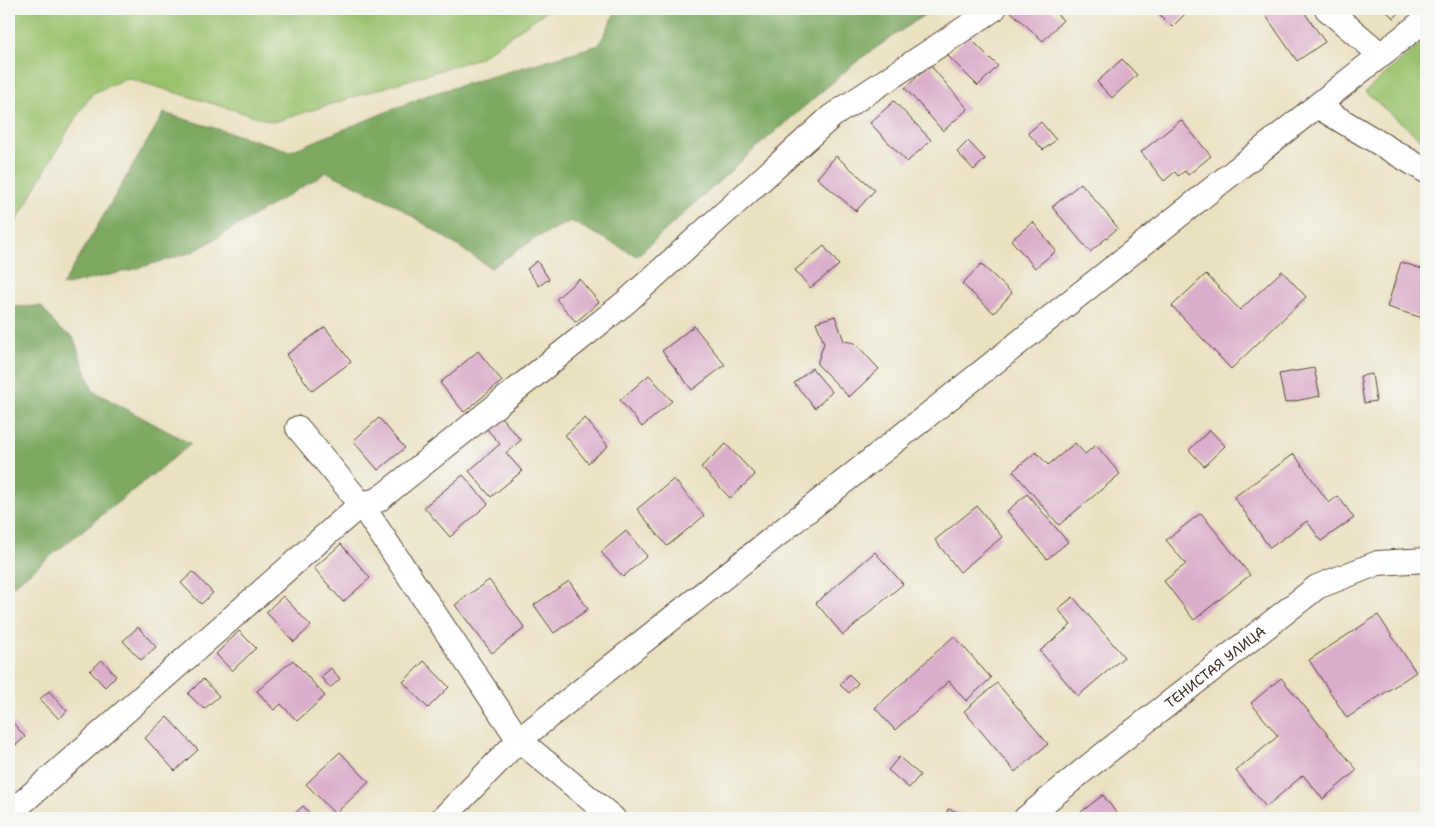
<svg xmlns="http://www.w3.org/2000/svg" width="1435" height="827" font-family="'Shantell Sans',sans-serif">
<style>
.green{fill:#9ac26d;stroke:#6a7646}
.forest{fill:#7ba860;stroke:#5b693f}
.building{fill:#daaeca}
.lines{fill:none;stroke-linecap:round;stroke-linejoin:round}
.minor-casing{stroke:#554536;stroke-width:26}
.minor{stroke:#fff;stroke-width:24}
.labels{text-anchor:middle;stroke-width:4;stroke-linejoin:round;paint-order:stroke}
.street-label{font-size:14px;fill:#3b2a1e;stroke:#f6f6f2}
</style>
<rect width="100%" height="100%" fill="#f6f6f2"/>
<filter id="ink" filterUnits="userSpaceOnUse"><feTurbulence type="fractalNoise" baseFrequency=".02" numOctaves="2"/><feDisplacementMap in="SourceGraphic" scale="10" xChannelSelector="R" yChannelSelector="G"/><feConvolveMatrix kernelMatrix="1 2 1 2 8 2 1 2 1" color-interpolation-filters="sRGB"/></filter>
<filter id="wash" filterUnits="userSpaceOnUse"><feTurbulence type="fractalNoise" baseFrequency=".0096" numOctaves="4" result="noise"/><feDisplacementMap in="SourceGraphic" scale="20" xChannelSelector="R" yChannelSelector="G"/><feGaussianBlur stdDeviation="1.12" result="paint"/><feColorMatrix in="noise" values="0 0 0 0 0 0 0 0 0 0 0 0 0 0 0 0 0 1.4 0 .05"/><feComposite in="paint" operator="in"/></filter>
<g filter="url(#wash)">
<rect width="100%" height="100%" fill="#eae1c1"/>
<path class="green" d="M9,9H549L479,58L274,122L127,78L93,93L71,125L9,234Z
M1426,39V144L1365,92Z"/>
<path class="forest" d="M617,9H933L861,58L757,147L637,256L571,221L536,238L491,268L394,204L327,172L193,252L135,269L62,286L164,113L291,151L428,95L599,45Z
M41,306L59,329L73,337L93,391L191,444L9,589V307Z"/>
<g id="blocks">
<path class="building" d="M1008,9H1051L1063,20L1043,41Z
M1154,9H1190L1172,27Z
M1264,9H1302L1325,42L1297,61L1262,10Z
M1383,9H1403L1394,18Z
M968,36L998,66L978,86L948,56Z
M1122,59L1137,75L1112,98L1097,82Z
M930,65L968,109L943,131L905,88Z
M894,101L931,140L907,162L870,123Z
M1181,120L1211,156L1188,175L1185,171L1178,176L1175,172L1164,181L1141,152Z
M1041,122L1056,140L1043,150L1028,133Z
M968,141L985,159L974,170L957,152Z
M836,156L875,190L856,211L817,178Z
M1081,183L1118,228L1090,252L1052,207Z
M1033,222L1056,251L1035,268L1011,240Z
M824,246L839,265L810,288L795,270Z
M1426,257V319L1387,307L1401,262L1422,269Z
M537,261L549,279L539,286L527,269Z
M981,264L1012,293L994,313L962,284Z
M1282,271L1306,297L1231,369L1172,306L1206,274L1240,310Z
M579,279L599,302L576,322L556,299Z
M835,316L844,341L855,343L879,369L849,397L817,364L824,343L816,322Z
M694,326L725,365L692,390L662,351Z
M325,327L351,362L312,391L286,355Z
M478,351L502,381L464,412L440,383Z
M812,368L832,392L815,408L794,383Z
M1314,368L1320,396L1285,403L1279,374Z
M1372,374L1376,401L1364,403L1360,376Z
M649,375L672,401L642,427L620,400Z
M500,416L521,440L506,453L522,471L491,497L469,471L500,444L486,428Z
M379,418L405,448L378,470L353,441Z
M585,418L608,446L588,463L565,435Z
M1210,430L1225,446L1204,466L1189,450Z
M1075,443L1085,454L1096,445L1120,474L1059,525L1013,471L1036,452L1048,465Z
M726,444L755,475L730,498L701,467Z
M1294,454L1329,503L1338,496L1354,518L1321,541L1307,521L1270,548L1234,497Z
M463,475L488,504L450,537L424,507Z
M674,479L704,516L667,546L637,509Z
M1027,494L1068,542L1047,559L1007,511Z
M977,506L1002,537L960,572L935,540Z
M1201,513L1250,575L1194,620L1164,581L1186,564L1166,540Z
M626,531L647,556L623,577L601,552Z
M341,544L370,578L343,602L314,568Z
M875,552L903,584L843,635L816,603Z
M193,572L213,593L201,604L181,583Z
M489,580L525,628L492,653L455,605Z
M569,581L588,609L554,633L534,605Z
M283,596L311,626L294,642L266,612Z
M1073,597L1124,657L1078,696L1040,651L1071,625L1058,609Z
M1378,615L1416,672L1347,718L1309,660Z
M138,627L156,647L141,660L123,641Z
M239,631L256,648L232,671L216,654Z
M954,636L991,678L966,701L949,681L895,730L875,708Z
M102,660L116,676L105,687L90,671Z
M293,660L325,696L297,721L281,704L274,710L257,691Z
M424,661L449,687L428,708L403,682Z
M331,668L340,679L330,688L321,677Z
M849,674L858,683L849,693L840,685Z
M1281,678L1357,770L1323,799L1303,775L1266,807L1236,771L1278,736L1251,703Z
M203,679L219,696L204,709L188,694Z
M997,683L1048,744L1015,772L964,711Z
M49,691L67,711L59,719L40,699Z
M167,717L198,750L175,771L145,738Z
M9,718L25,737L9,751Z
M340,752L369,782L335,814L306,784Z
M899,757L920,775L909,788L888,770Z
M1103,795L1120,818H1085L1081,812Z
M303,806L314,818H290Z
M948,809L977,818H945Z"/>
</g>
</g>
<g filter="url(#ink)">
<use href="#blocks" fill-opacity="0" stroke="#554536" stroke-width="1"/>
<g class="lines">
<defs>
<g id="minor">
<path d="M1327,9L1380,54"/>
<path d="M1317,106L1426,171"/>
<path d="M298,428L361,504L519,740L613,818"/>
<path d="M15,809L361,504L378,500L626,302L832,116L994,9"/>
<path d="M443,818L519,740L1426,19"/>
<path id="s1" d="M1026,818L1084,770L1317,587L1378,563L1426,560"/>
</g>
</defs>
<use href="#minor" class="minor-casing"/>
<use href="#minor" class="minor"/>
</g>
</g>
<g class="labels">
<g class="street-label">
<text dy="5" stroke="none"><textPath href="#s1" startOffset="242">ТЕНИСТАЯ УЛИЦА</textPath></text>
</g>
</g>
<rect width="1435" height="827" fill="none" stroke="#f6f6f2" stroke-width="30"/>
</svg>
